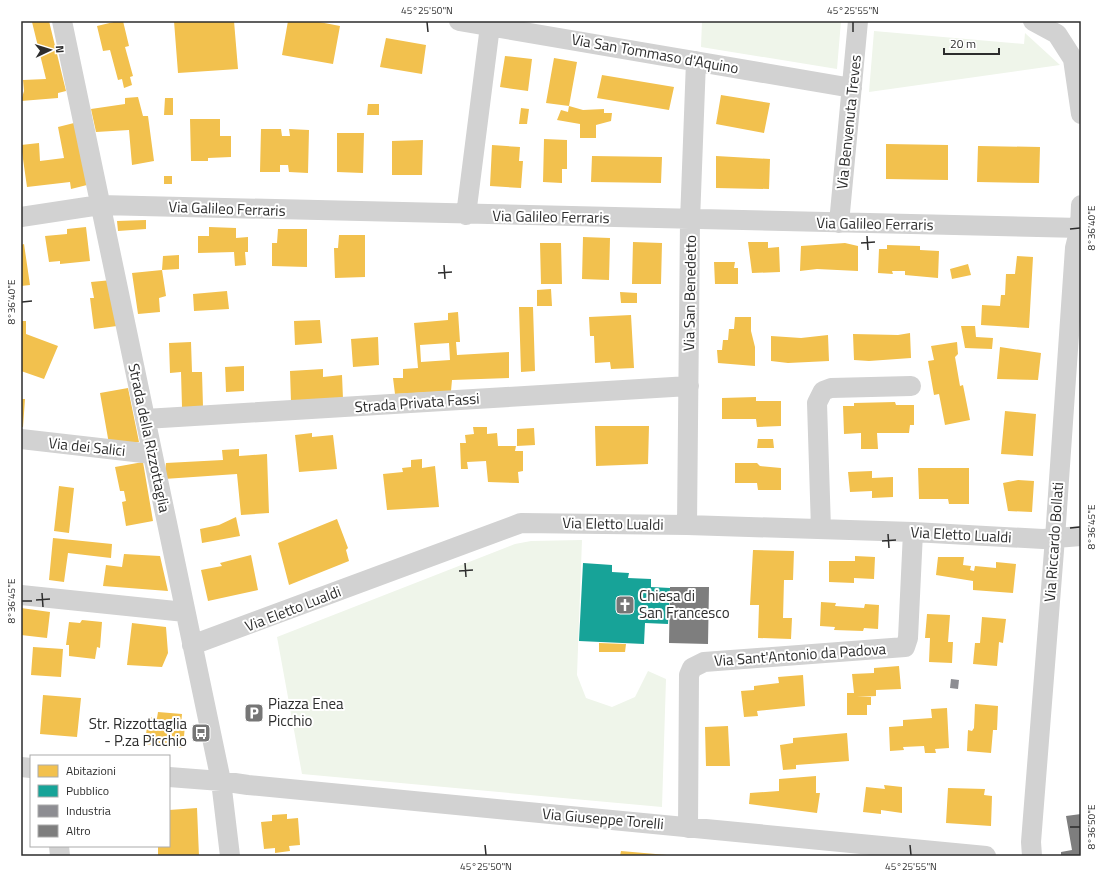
<svg xmlns="http://www.w3.org/2000/svg" width="1102" height="877" font-family="'Titillium Web',sans-serif">
<style>
.green{fill:#eff5ea}
.homes{fill:#f2c14e;fill-rule:evenodd}
.public{fill:#17a398}
.industry{fill:#8d8d92}
.building{fill:#7e7e7e}
.lines{fill:none;stroke-linecap:round;stroke-linejoin:round}
.minor{stroke:#d2d2d2;stroke-width:20}
.ticks{fill:none;stroke:#2d2d2d;stroke-width:1.5}
.labels{text-anchor:middle;stroke-width:4;stroke-linejoin:round;paint-order:stroke}
.street-label{font-size:15px;fill:#2d2d2d;stroke:#fff}
.poi-label{font-size:15px;fill:#2d2d2d;stroke:#fff;text-anchor:start}
.neatline{fill:none;stroke:#2d2d2d;stroke-width:1.5}
.ticks-label{font-size:10px;text-anchor:middle;fill:#2d2d2d}
</style>
<rect width="100%" height="100%" fill="#fff"/>
<path class="green" d="M702,21H841L837,69L701,47Z
M874,31L1024,44L1025,33L1060,65L869,92Z
M582,540L577,675L586,698L612,707L635,697L648,671L666,679L662,807L302,774L277,637L515,544L531,541Z"/>
<path class="homes" d="M49,21L66,91L58,93V98L21,101L24,91L23,80L46,79L32,22Z
M118,21H123L129,46L125,47L133,76L130,77L132,85L124,88L122,79L118,80L110,50L103,51L97,26Z
M174,21H234L238,69L178,73Z
M288,21H314L340,26L333,64L282,55Z
M386,38L426,45L422,74L380,67Z
M505,56L532,59L528,91L500,87Z
M554,58L577,62L569,106L546,103Z
M602,75L674,87L669,110L597,98Z
M721,95L770,103L764,133L716,124Z
M138,97L143,116H148L154,161L132,165L129,130L96,132L91,109L125,104V98Z
M165,98H173V115H164Z
M368,104H379V115H367Z
M569,106L583,110L604,109V113H612L611,121L596,125V138H580V124L557,120L561,110L568,112Z
M521,108L529,109L527,124H519Z
M190,119H220V136H231V157L208,158V161H191Z
M74,123L87,185L71,189L70,182L27,187L21,145L39,143L40,161L64,158L58,127Z
M261,129H281L282,136H290L289,129L309,130L308,173L289,172L288,165H280V172H260Z
M337,133H364L363,173L337,172Z
M544,139L567,140V169H562V183L543,182Z
M423,140L422,175H392V141Z
M886,144L948,145V180L886,179Z
M492,145L520,147L519,161H523L521,188L490,186Z
M978,146L1040,147L1039,183L977,182Z
M592,156L662,157L661,183L591,182Z
M716,156L770,159L769,189L716,188Z
M164,176H172V184H164Z
M146,220V229L118,231L117,221Z
M86,227L90,261L60,264V261L49,262L45,236L67,234V229Z
M209,227L236,228V238L248,237V252H245L246,265L235,266L234,252L198,253V236H209Z
M278,229H307V267L272,266V243H277Z
M339,235H365V277L335,278L334,248H338Z
M583,237L610,238L609,280L582,279Z
M633,242L662,243L661,284H632Z
M748,242H768V248L779,247L780,272L752,273Z
M540,243H561L562,284H541Z
M845,243L858,246V271L817,269L800,271L801,246Z
M24,244L30,285L21,286V245Z
M887,245L920,246V250L939,251L938,278L905,275V271H892L893,274L878,273L879,249H887Z
M179,255V269L162,270L163,256Z
M1017,256L1033,257L1029,328L981,325L982,305L1000,306L1001,295H1005L1006,274H1015Z
M714,262H735L734,268H738V284H715Z
M968,264L971,275L952,279L950,269Z
M162,270L166,296L159,298L160,312L138,314L132,273Z
M112,280L117,326L94,329L90,298H94L91,282Z
M551,289L552,306H537V290Z
M227,291L229,309L194,311L193,294Z
M620,292L637,293V303H621Z
M519,307H533L535,371L521,372Z
M458,312L460,342H456L457,355L509,352V378L452,380L451,391L395,394L393,378H403V369L418,368L414,323L448,320V313ZM449,343L450,360L421,362L420,345Z
M631,315L634,368L611,369L610,362L595,363L594,336H590L589,317Z
M735,317H751V331L755,347V366L718,363L717,350H722L723,340H728L729,329H734Z
M320,320L322,343L295,345L294,321Z
M21,321H26V334L58,346L44,379L21,371Z
M961,326H975L976,337L993,338L992,349L965,348Z
M910,333L911,358L869,361L854,360L853,334L898,335Z
M828,335L829,361L788,363L771,361V336L801,338Z
M378,337L379,365L353,367L351,339Z
M191,342L192,372H202L203,407H182L181,372L170,373L169,343Z
M957,342L958,354L955,357L960,386L963,385L970,420L945,425L939,394L934,395L928,361L934,360L931,346Z
M1000,347L1041,353L1038,380L997,379Z
M244,366V391L226,392L225,367Z
M323,369V377L342,375L343,399L291,402L290,371Z
M128,388L139,442L122,445L109,444L100,393Z
M756,397V401H781V426L757,427L756,419H722V398Z
M21,399H25L23,427H21Z
M895,402L896,405H914V425H910L909,433H877L878,449H861V433L844,434L843,406H854V403Z
M1005,411L1036,414L1033,456L1001,454Z
M595,426H649L648,464L596,466Z
M473,427H487V434L497,433L498,446H516L515,451H523V471L518,472L519,483L488,482L486,461L467,462L468,469H461L460,443H466L465,435L474,434Z
M534,428L535,445L517,446V429Z
M312,433V437L333,435L337,469L299,472L295,435Z
M758,439H773L774,448H757Z
M239,449V456L267,454L269,513L241,515L237,474L164,479L166,463L223,460L222,450Z
M422,459V468L435,466L439,507L387,510L383,474L403,472L402,468L411,467V460Z
M143,462L153,521L126,526L122,502L126,501L124,491H120L115,467Z
M735,463H757L760,466L781,468V490H758L757,483H735Z
M918,468H969V504H949L948,499H919Z
M872,471V478L893,477V497L872,498V491L850,492L848,472Z
M1018,480L1034,481L1032,512L1008,511L1003,483Z
M59,486L74,488L69,533L54,531Z
M236,517L240,536L202,543L200,529L219,525Z
M337,519L348,548L346,550L349,561L289,585L278,543Z
M53,538L112,544L111,558L68,553L64,582L49,580Z
M753,550L794,551L793,580H784L783,618H792L791,639L758,638L759,605H750Z
M124,554L160,556L168,591L103,586L106,565L122,567Z
M251,555L258,590L208,601L201,570L222,566L220,563Z
M855,556L875,557L874,579L854,578V583L829,582V561H855Z
M938,557H964L963,565L971,566L970,570L974,571L975,566L996,568V562L1016,564L1013,593L973,590V581L936,575Z
M821,602L836,603L835,606L864,608L865,604L879,605L878,629L864,628L863,631L834,630L835,627L820,626Z
M21,608L50,612L47,638L21,635Z
M927,614L950,615L948,642H953L952,663L929,662L930,638H925Z
M982,617L1006,619L1003,643L999,642L997,666L973,664L975,643H980Z
M82,620L102,622L100,648L97,647L95,659L69,656V645H66L69,622L80,623Z
M132,623L166,627L168,653L162,667L127,665Z
M599,643L626,644L625,652H599Z
M33,647L63,649L61,677L31,675Z
M899,666L901,689L876,690V696L857,697H871V705H867V715H847V693H854L852,674L874,673V668Z
M803,675L805,706L757,711L758,716L744,717L741,691L754,690V686L779,683L778,677Z
M43,695L81,698L77,737L40,734Z
M975,704L998,706L997,730H993L991,753L967,751L968,730L972,731L974,728Z
M947,708L949,748L935,749L936,753H925L924,746L903,747L904,750L890,751L889,727L903,726V720L932,718L931,709Z
M158,712L182,714L181,725H185L183,748L145,744L148,717L157,718Z
M728,726L730,766H706L705,727Z
M847,733L849,761L796,765V769L783,770L780,745L793,743V738Z
M816,776V793H820L817,813L749,804L750,793L779,791V779Z
M884,785L902,787V813L881,810V814L863,812L866,787L885,789Z
M948,788L985,789L984,795L992,796L991,826L946,823Z
M197,808L199,856H158V846H169V810Z
M287,814V819L298,818L300,845L289,846L290,851L275,853V848L264,849L261,822L272,821V815Z
M621,851L667,855V856H620Z"/>
<path class="public" d="M583,563L612,565V572L629,573L628,578L651,579V587L670,588L668,624L645,623L644,644L579,641Z"/>
<path class="industry" d="M951,679L959,680L958,689L950,688Z"/>
<path class="building" d="M670,587H709L708,644L669,643Z
M1081,814V856H1061V852L1072,850L1066,816Z"/>
<g class="lines">
<path class="minor" d="M62,21L221,781L230,856
M459,21L852,88
M1033,21L1057,34L1073,59L1081,114
M466,215L490,26
M21,217L100,205L1081,228
M839,223L858,21
M145,419L689,386
M21,439L152,454
M687,525L690,221L696,61
M821,529L817,403L823,391L831,388L911,386
M21,595L185,612
M192,645L521,523L687,525L913,532L1043,539L1081,536
M21,767L31,768
M169,777L221,781L248,785L986,856
M688,828L689,675L692,668L704,662L905,647L908,638L913,532
M59,846L60,856
M1032,856L1031,842L1055,538L1075,248L1080,228L1081,205"/>
</g>
<path class="ticks" d="M427,22L428,32M853,22V32M1070,229L1080,228M867,236L868,250M861,243L875,242M444,265L445,279M438,273L452,272M22,302L32,301M1070,528L1080,527M888,534L889,548M882,541L896,540M465,563L466,577M459,571L473,570M42,593L43,607M36,600L50,599M22,601H32M1070,827H1080M485,845L486,855M910,845L911,855"/>
<defs>
<symbol id="church-square" viewBox="-11 -11 22 22"><rect x="-9" y="-9" width="18" height="18" rx="4" fill="#767676" stroke="#fff"/><path d="M-1.2-6h2.4v3.5h3.3v2.4h-3.3V6h-2.4V-.1h-3.3v-2.4h3.3Z" fill="#fff"/></symbol>
<symbol id="parking-square" viewBox="-11 -11 22 22"><rect x="-9" y="-9" width="18" height="18" rx="4" fill="#767676" stroke="#fff"/><path d="M-3.5-5.5H1a3.5 3.5 0 0 1 0 7H-1V5.5H-3.5ZM-1-3.4V-.6H.8a1.4 1.4 0 0 0 0-2.8Z" fill="#fff"/></symbol>
<symbol id="bus-square" viewBox="-11 -11 22 22"><rect x="-9" y="-9" width="18" height="18" rx="4" fill="#767676" stroke="#fff"/><path d="M-5-6H5V4H4V6H2V4H-2V6H-4V4H-5ZM-3.5-4V0h7V-4ZM-3.5 1.2v1.5H-2V1.2ZM2 1.2v1.5H3.5V1.2Z" fill="#fff"/></symbol>
</defs>
<g fill-rule="evenodd">
<use href="#church-square" x="614" y="594" width="22" height="22"/>
<use href="#parking-square" x="243" y="702" width="22" height="22"/>
<use href="#bus-square" x="190" y="722" width="22" height="22"/>
</g>
<g class="labels">
<g class="street-label">
<text transform="translate(655 54) rotate(10)" y="5">Via San Tommaso d'Aquino</text>
<text transform="translate(849 122) rotate(-84)" y="5">Via Benvenuta Treves</text>
<text transform="translate(227 209) rotate(2)" y="5">Via Galileo Ferraris</text>
<text transform="translate(551 217) rotate(1)" y="5">Via Galileo Ferraris</text>
<text transform="translate(875 224) rotate(1)" y="5">Via Galileo Ferraris</text>
<text transform="translate(690 293) rotate(-89)" y="5">Via San Benedetto</text>
<text transform="translate(417 403) rotate(-4)" y="5">Strada Privata Fassi</text>
<text transform="translate(149 438) rotate(78)" y="5">Strada della Rizzottaglia</text>
<text transform="translate(87 447) rotate(6)" y="5">Via dei Salici</text>
<text transform="translate(613 524) rotate(1)" y="5">Via Eletto Lualdi</text>
<text transform="translate(961 535) rotate(3)" y="5">Via Eletto Lualdi</text>
<text transform="translate(1054 542) rotate(-86)" y="5">Via Riccardo Bollati</text>
<text transform="translate(293 609) rotate(-21)" y="5">Via Eletto Lualdi</text>
<text transform="translate(800 655) rotate(-4)" y="5">Via Sant'Antonio da Padova</text>
<text transform="translate(603 819) rotate(5)" y="5">Via Giuseppe Torelli</text>
</g>
<g class="poi-label">
<text x="639" y="601">Chiesa di<tspan x="639" dy="17">San Francesco</tspan></text>
<text x="268" y="709">Piazza Enea<tspan x="268" dy="17">Picchio</tspan></text>
<text x="187" y="729" text-anchor="end">Str. Rizzottaglia<tspan x="187" dy="17">- P.za Picchio</tspan></text>
</g>
</g>
<rect width="1102" height="877" fill="none" stroke="#ffffff" stroke-width="44"/>
<rect x="30" y="755" width="140" height="92" fill="#ffffff" stroke="#ababab"/>
<rect x="38" y="765" width="20" height="12" fill="#f2c14e" stroke="#ababab"/>
<text x="66" y="775" font-size="12" fill="#2d2d2d">Abitazioni</text>
<rect x="38" y="785" width="20" height="12" fill="#17a398" stroke="#ababab"/>
<text x="66" y="795" font-size="12" fill="#2d2d2d">Pubblico</text>
<rect x="38" y="805" width="20" height="12" fill="#8d8d92" stroke="#ababab"/>
<text x="66" y="815" font-size="12" fill="#2d2d2d">Industria</text>
<rect x="38" y="825" width="20" height="12" fill="#7e7e7e" stroke="#ababab"/>
<text x="66" y="835" font-size="12" fill="#2d2d2d">Altro</text>
<g transform="translate(50 50) rotate(86)" stroke="#ffffff" stroke-width="3" paint-order="stroke">
<path d="M0-3L7 15L0 10L-7 15Z" fill="#2d2d2d"/>
<text y="-6" font-size="11" font-weight="bold" text-anchor="middle" fill="#2d2d2d">N</text>
</g>
<path d="M944 48v6h55v-6" fill="none" stroke="#2d2d2d" stroke-width="2"/>
<text x="950" y="48" font-size="12" fill="#2d2d2d" stroke="#ffffff" stroke-width="3" paint-order="stroke">20 m</text>
<rect x="22" y="22" width="1058" height="833" class="neatline"/>
<g class="ticks-label">
<text x="427" y="14">45°25'50"N</text>
<text x="853" y="14">45°25'55"N</text>
<text transform="translate(1091 228) rotate(-90)" y="4">8°36'40"E</text>
<text transform="translate(11 302) rotate(-90)" y="4">8°36'40"E</text>
<text transform="translate(1091 527) rotate(-90)" y="4">8°36'45"E</text>
<text transform="translate(11 601) rotate(-90)" y="4">8°36'45"E</text>
<text transform="translate(1091 827) rotate(-90)" y="4">8°36'50"E</text>
<text x="486" y="870">45°25'50"N</text>
<text x="911" y="870">45°25'55"N</text>
</g>
</svg>
